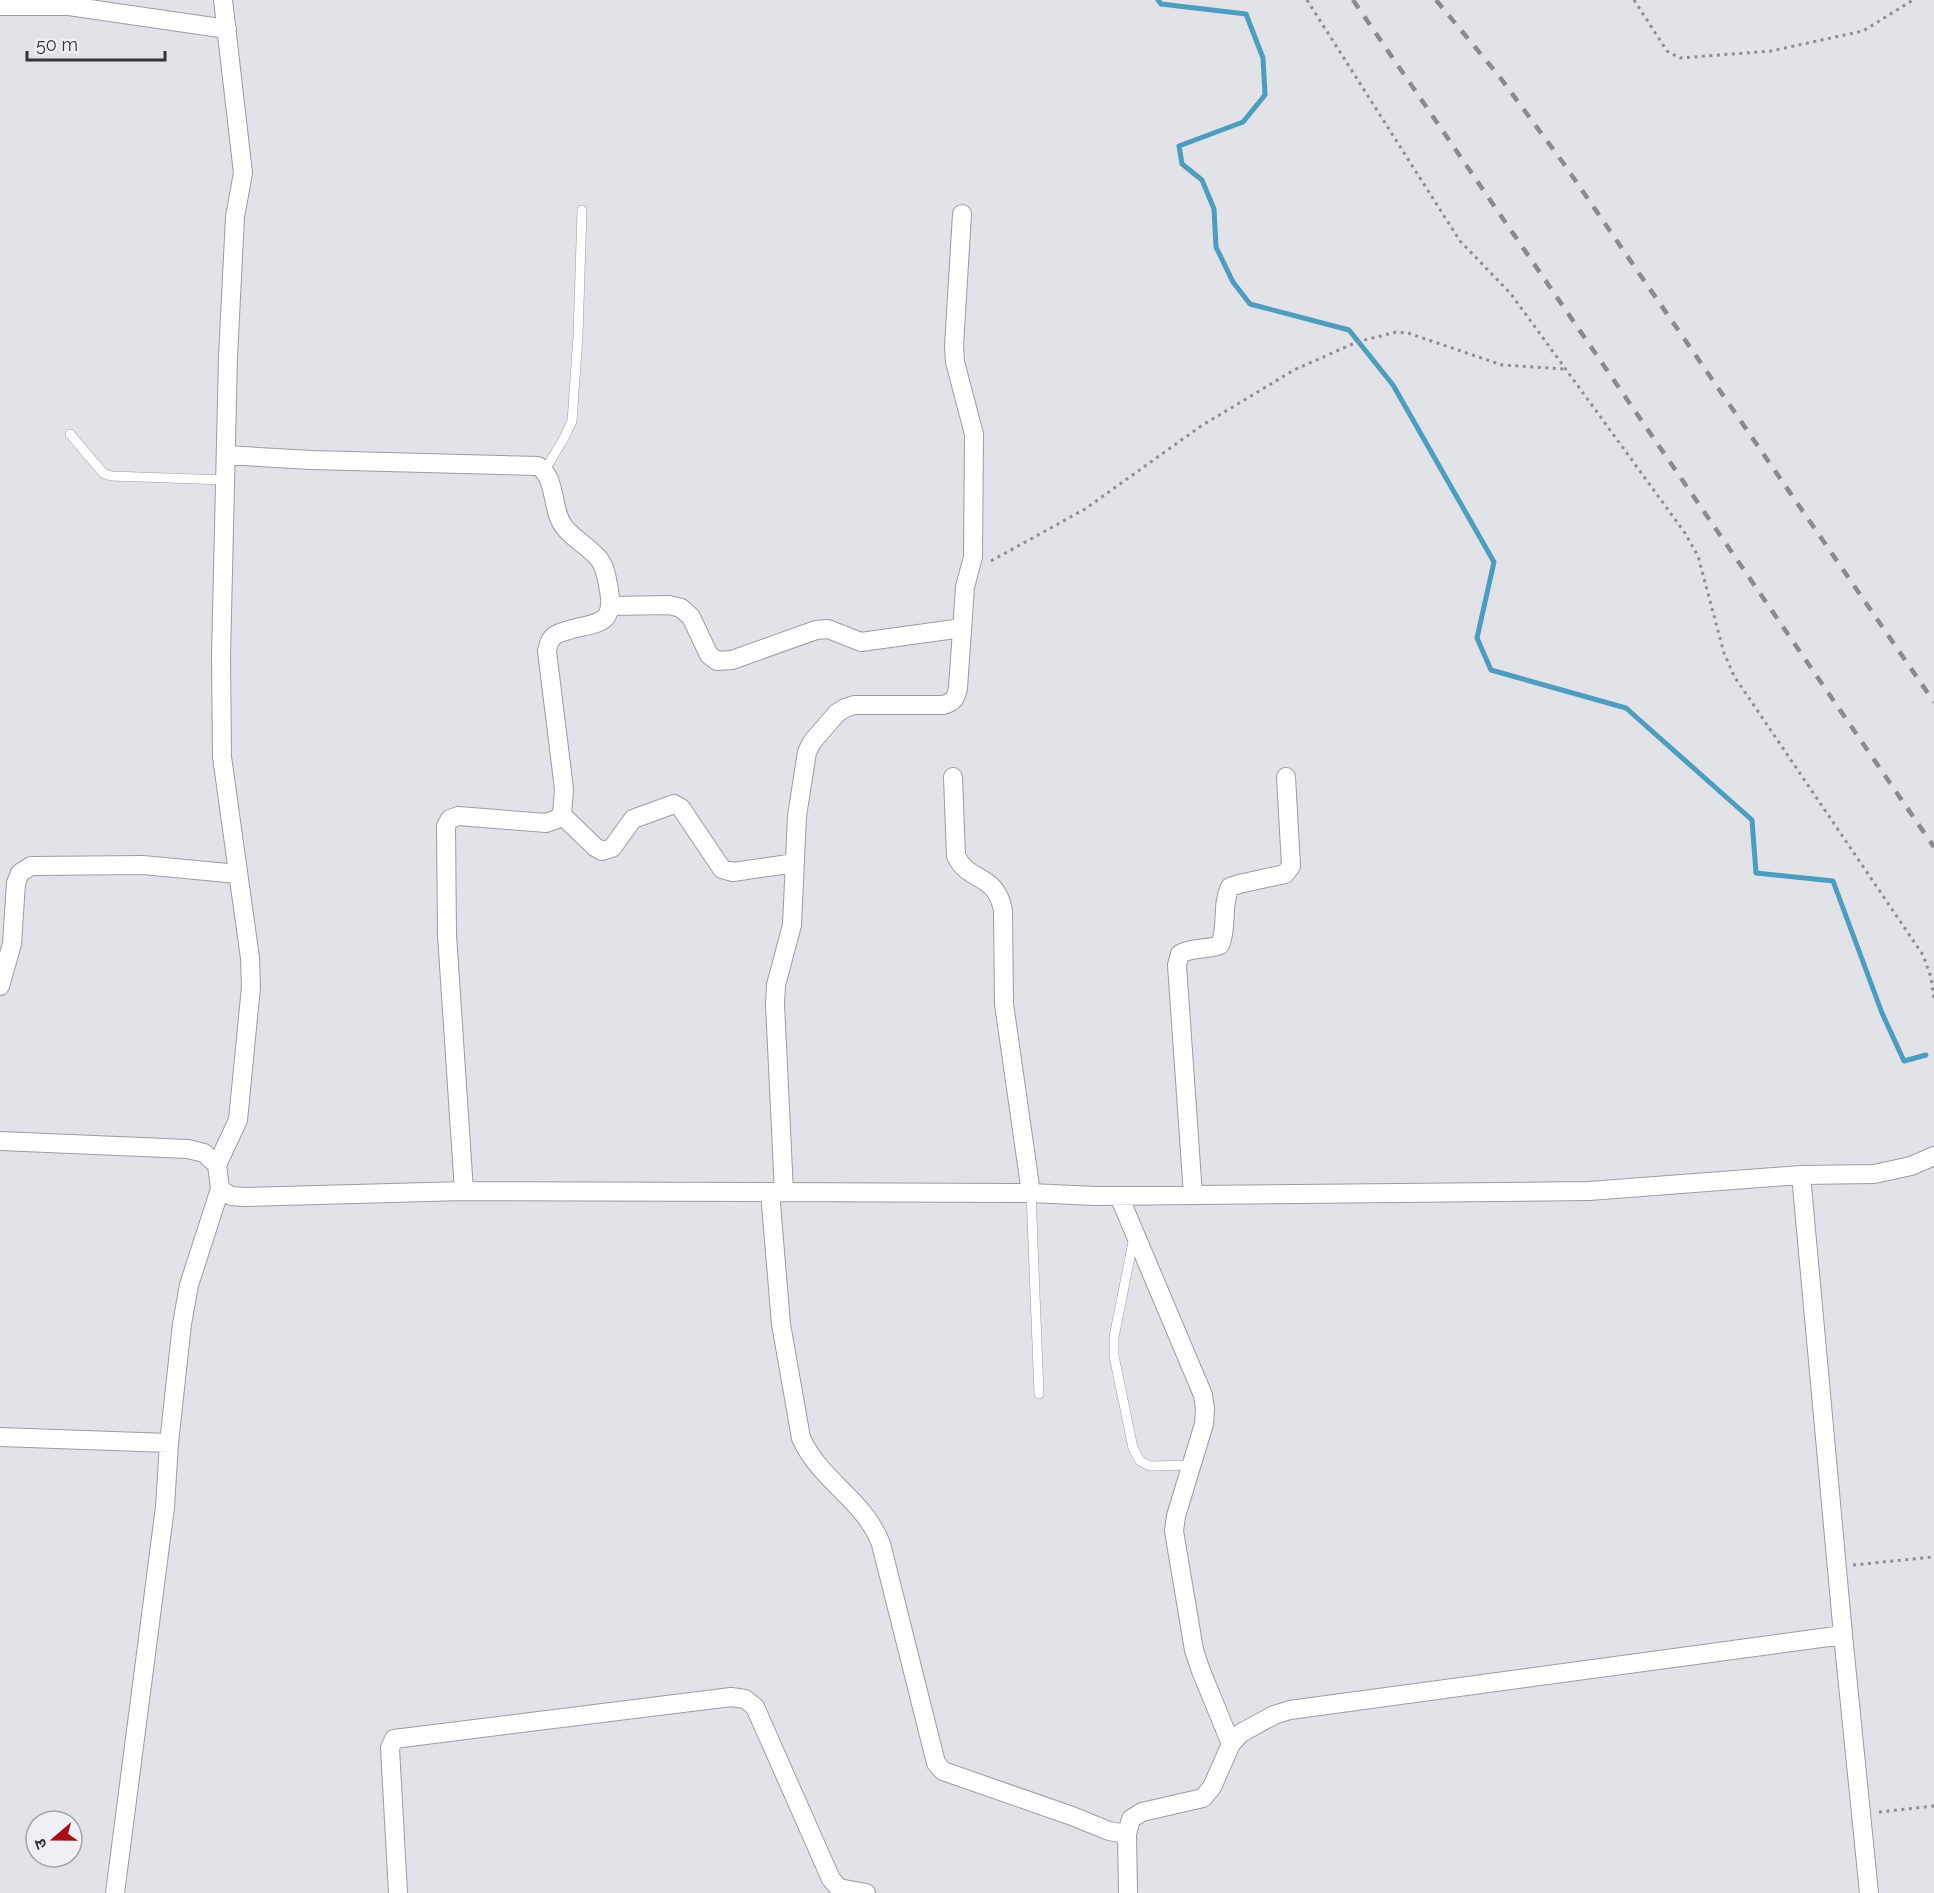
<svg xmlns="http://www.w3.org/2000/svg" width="1934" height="1893" font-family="Raleway,'Noto Sans Devanagari',sans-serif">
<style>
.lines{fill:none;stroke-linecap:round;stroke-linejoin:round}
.stream{stroke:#4d9dbf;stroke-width:5}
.lane-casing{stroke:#9a9da2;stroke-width:10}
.street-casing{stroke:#9a9da2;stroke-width:20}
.path{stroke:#8d8f94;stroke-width:3;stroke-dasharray:3 4.5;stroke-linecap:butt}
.lane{stroke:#fff;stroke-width:9}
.street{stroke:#fff;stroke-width:18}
.rail{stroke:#8a8b90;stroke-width:4.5;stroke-dasharray:10 10;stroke-linecap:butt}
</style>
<rect width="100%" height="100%" fill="#e1e3e9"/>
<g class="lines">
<path class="stream" d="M1158,0L1161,4L1246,14L1263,58L1265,95L1243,122L1179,146L1182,164L1202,180L1214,209L1216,247L1233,282L1250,304L1349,330L1393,385L1494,562L1477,638L1491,670L1626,708L1752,820L1756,873L1833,881L1882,1013L1904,1061L1926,1055"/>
<defs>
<path id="lane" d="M70,434L103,473L111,476L225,480
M545,470L564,438L572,421L578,336L582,210
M1031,1193L1039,1394
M1134,1237L1114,1337V1356L1133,1448L1140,1461L1150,1466L1192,1465"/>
<path id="street" d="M0,6H69L227,29
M226,455L311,460L538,466C558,479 550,510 565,528C575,540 589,547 599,559C606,568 607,580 609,590C615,626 597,622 569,630C563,632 556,633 552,638C549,641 548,646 547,651L564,789L562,815L555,820L546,823L458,816L450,819L446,826L447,935L464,1191
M612,606L669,605L681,608L691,617L709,655L717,661L732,660L816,630L828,629L861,642L962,628
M953,777L956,856C969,883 995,872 1003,910L1004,1004L1031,1193
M562,815L595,847L602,851L612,848L633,819L674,804L681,808L722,869L733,872L795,863
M0,986L12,944L16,883L20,873L31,866L143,865L238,874
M0,1141L188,1149L204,1153L217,1165L220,1189L231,1196L245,1197L464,1191L1031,1193L1095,1196L1589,1191L1801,1175L1874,1174L1911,1166L1934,1156
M217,1165L238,1120L251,987L250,958L222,757L221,656L228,357L235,217L243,173L223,0
M1801,1175L1843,1635L1869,1893
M770,1192L781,1324L801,1438C821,1482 864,1499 881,1544L936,1763L943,1771L1072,1816L1109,1831L1127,1834
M784,1192L775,1004L776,985L792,925L797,816L807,752L812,742L837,713L845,708L854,705H943C954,702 956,698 958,688L965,587L973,557L974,434L955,362L954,346L962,214
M1193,1195L1177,965L1180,954C1192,947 1206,950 1220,945C1228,927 1221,906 1230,887L1239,884L1285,874L1291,866L1286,777
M1119,1196L1203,1395L1205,1409L1204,1424L1176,1516L1174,1531L1194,1650L1201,1671L1231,1744
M0,1437L169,1443
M115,1893L165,1507L169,1443L182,1324L189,1285L220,1189
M398,1893L390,1748L394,1739L731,1697L745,1699L755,1707L831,1879L839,1888L866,1893
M1128,1893L1127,1834L1131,1819L1142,1812L1203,1798L1212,1787L1231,1744L1241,1733L1274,1715L1290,1710L1843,1635"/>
</defs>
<use href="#lane" class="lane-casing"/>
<use href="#street" class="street-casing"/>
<path class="path" d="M1307,0L1460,241L1511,294L1685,533L1698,556L1724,653L1734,676L1923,955L1931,977L1934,1001
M1634,0L1667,51L1680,58L1771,51L1863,31L1913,0
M991,561L1085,509L1201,426L1294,370L1357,342L1396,332L1408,333L1502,365L1564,369
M1853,1565L1934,1557
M1879,1812L1934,1806"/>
<use href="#lane" class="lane"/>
<use href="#street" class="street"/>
<path class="rail" d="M1353,0L1934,847
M1436,0L1499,76L1564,164L1934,702"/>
</g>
<g transform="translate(54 1839) rotate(250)"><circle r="28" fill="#eef0f6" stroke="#a4a5aa" stroke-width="1.5"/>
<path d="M0-4.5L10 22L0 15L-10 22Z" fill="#a60e18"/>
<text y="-9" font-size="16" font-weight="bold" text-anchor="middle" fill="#343538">उ</text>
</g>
<path d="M27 51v9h138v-9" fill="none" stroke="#343538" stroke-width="3"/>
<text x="36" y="51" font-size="18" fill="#343538" stroke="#eef0f6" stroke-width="4.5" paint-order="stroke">50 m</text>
</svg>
